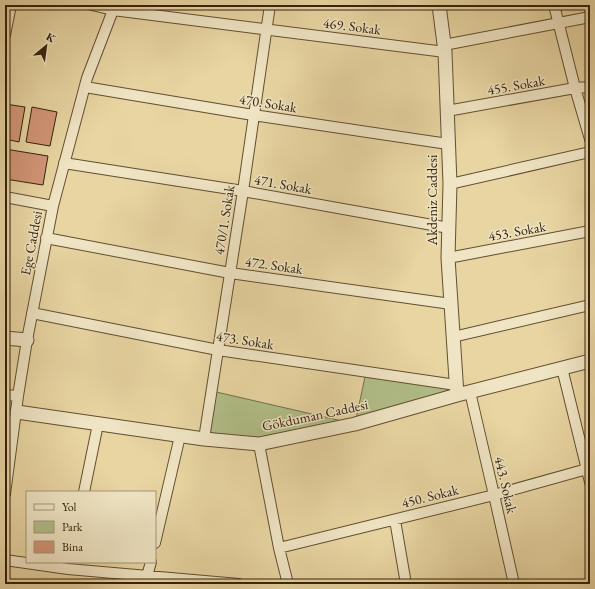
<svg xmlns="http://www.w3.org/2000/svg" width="595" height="589" font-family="'EB Garamond',serif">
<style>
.green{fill:#b1be88;stroke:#73704a}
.building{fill:#d19677;stroke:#35220d}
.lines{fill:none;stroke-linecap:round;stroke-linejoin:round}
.minor-casing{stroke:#624f32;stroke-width:12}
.tertiary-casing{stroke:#624f32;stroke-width:15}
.minor{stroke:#efe4c3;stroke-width:10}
.tertiary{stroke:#efe4c3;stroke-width:13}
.labels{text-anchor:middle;stroke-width:3;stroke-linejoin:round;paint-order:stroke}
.street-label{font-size:14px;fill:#35220d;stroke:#efe4c3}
</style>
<rect width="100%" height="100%" fill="#e7d5a2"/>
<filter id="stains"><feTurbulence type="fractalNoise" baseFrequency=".005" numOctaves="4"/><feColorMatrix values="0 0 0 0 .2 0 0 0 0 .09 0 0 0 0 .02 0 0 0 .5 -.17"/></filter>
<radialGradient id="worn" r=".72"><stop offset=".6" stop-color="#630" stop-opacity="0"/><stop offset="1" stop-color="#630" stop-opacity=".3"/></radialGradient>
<path class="green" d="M366,372L456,385L457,395L355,424L259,447L204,439L212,391L355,424Z"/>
<path class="building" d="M5,104L25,107L19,142L5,139Z
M32,107L57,112L50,146L26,142Z
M5,149L48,156L43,185L5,179Z"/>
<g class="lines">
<defs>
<path id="minor" d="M92,5L113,10L445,52
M554,5L575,88L590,139
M5,35L11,5
M444,45L590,17
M85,87L253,115L448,144
M447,111L575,88L590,87
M64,163L243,191L449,228
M450,184L590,152
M5,197L53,206
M46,238L230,273L451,304
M448,258L590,231
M32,313L218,350L456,385
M453,337L590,305
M562,368L590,482
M470,392L494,495L514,584
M5,395L18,396
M204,439L243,191L270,5
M259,444L279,548L288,584
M84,492L98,424
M5,494L18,396L27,340L53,206L87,78L115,5
M395,520L406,584
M155,543L180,436
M279,548L494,495L587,469
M5,560L68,569L239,584
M147,576L151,562"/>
<path id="tertiary" d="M439,5L445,52L450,184L448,258L457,395
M5,338L27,340
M17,412L204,439L259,444L355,424L457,395L590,361"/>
</defs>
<use href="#minor" class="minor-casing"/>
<use href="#tertiary" class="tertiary-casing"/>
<use href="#minor" class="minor"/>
<use href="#tertiary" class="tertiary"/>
</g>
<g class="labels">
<g class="street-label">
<text transform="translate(352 26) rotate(7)" y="5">469. Sokak</text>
<text transform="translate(516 85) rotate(-10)" y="5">455. Sokak</text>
<text transform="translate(268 103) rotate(9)" y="5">470. Sokak</text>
<text transform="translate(283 184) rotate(10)" y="5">471. Sokak</text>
<text transform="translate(432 200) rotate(-90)" y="5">Akdeniz Caddesi</text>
<text transform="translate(224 220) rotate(-81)" y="5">470/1. Sokak</text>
<text transform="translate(517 231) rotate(-10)" y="5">453. Sokak</text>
<text transform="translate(31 243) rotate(-79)" y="5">Ege Caddesi</text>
<text transform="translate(274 265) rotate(8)" y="5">472. Sokak</text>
<text transform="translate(245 340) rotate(9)" y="5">473. Sokak</text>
<text transform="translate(315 415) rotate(-12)" y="5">Gökduman Caddesi</text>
<text transform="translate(506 485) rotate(77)" y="5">443. Sokak</text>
<text transform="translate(430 496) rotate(-14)" y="5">450. Sokak</text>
</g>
</g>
<rect width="595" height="589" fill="none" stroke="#e7d5a2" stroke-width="20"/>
<rect x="6" y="6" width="583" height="577" fill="none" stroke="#35220d" stroke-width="2"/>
<rect x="10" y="10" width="575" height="569" fill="none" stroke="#35220d"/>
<rect x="26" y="491" width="130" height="72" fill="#efe4c3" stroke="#a5967a"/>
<rect x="34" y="504" width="20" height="6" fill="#efe4c3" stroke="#a5967a"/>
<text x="62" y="511" font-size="12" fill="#35220d">Yol</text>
<rect x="34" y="521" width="20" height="12" fill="#b1be88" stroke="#a5967a"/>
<text x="62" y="531" font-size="12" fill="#35220d">Park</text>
<rect x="34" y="541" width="20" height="12" fill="#d19677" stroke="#a5967a"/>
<text x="62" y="551" font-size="12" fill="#35220d">Bina</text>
<g transform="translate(46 46) rotate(29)" stroke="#efe4c3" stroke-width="3" paint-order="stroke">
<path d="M0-3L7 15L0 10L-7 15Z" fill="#35220d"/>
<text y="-6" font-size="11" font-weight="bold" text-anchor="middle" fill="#35220d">K</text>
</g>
<rect width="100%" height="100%" filter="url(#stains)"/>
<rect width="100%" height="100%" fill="url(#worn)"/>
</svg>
